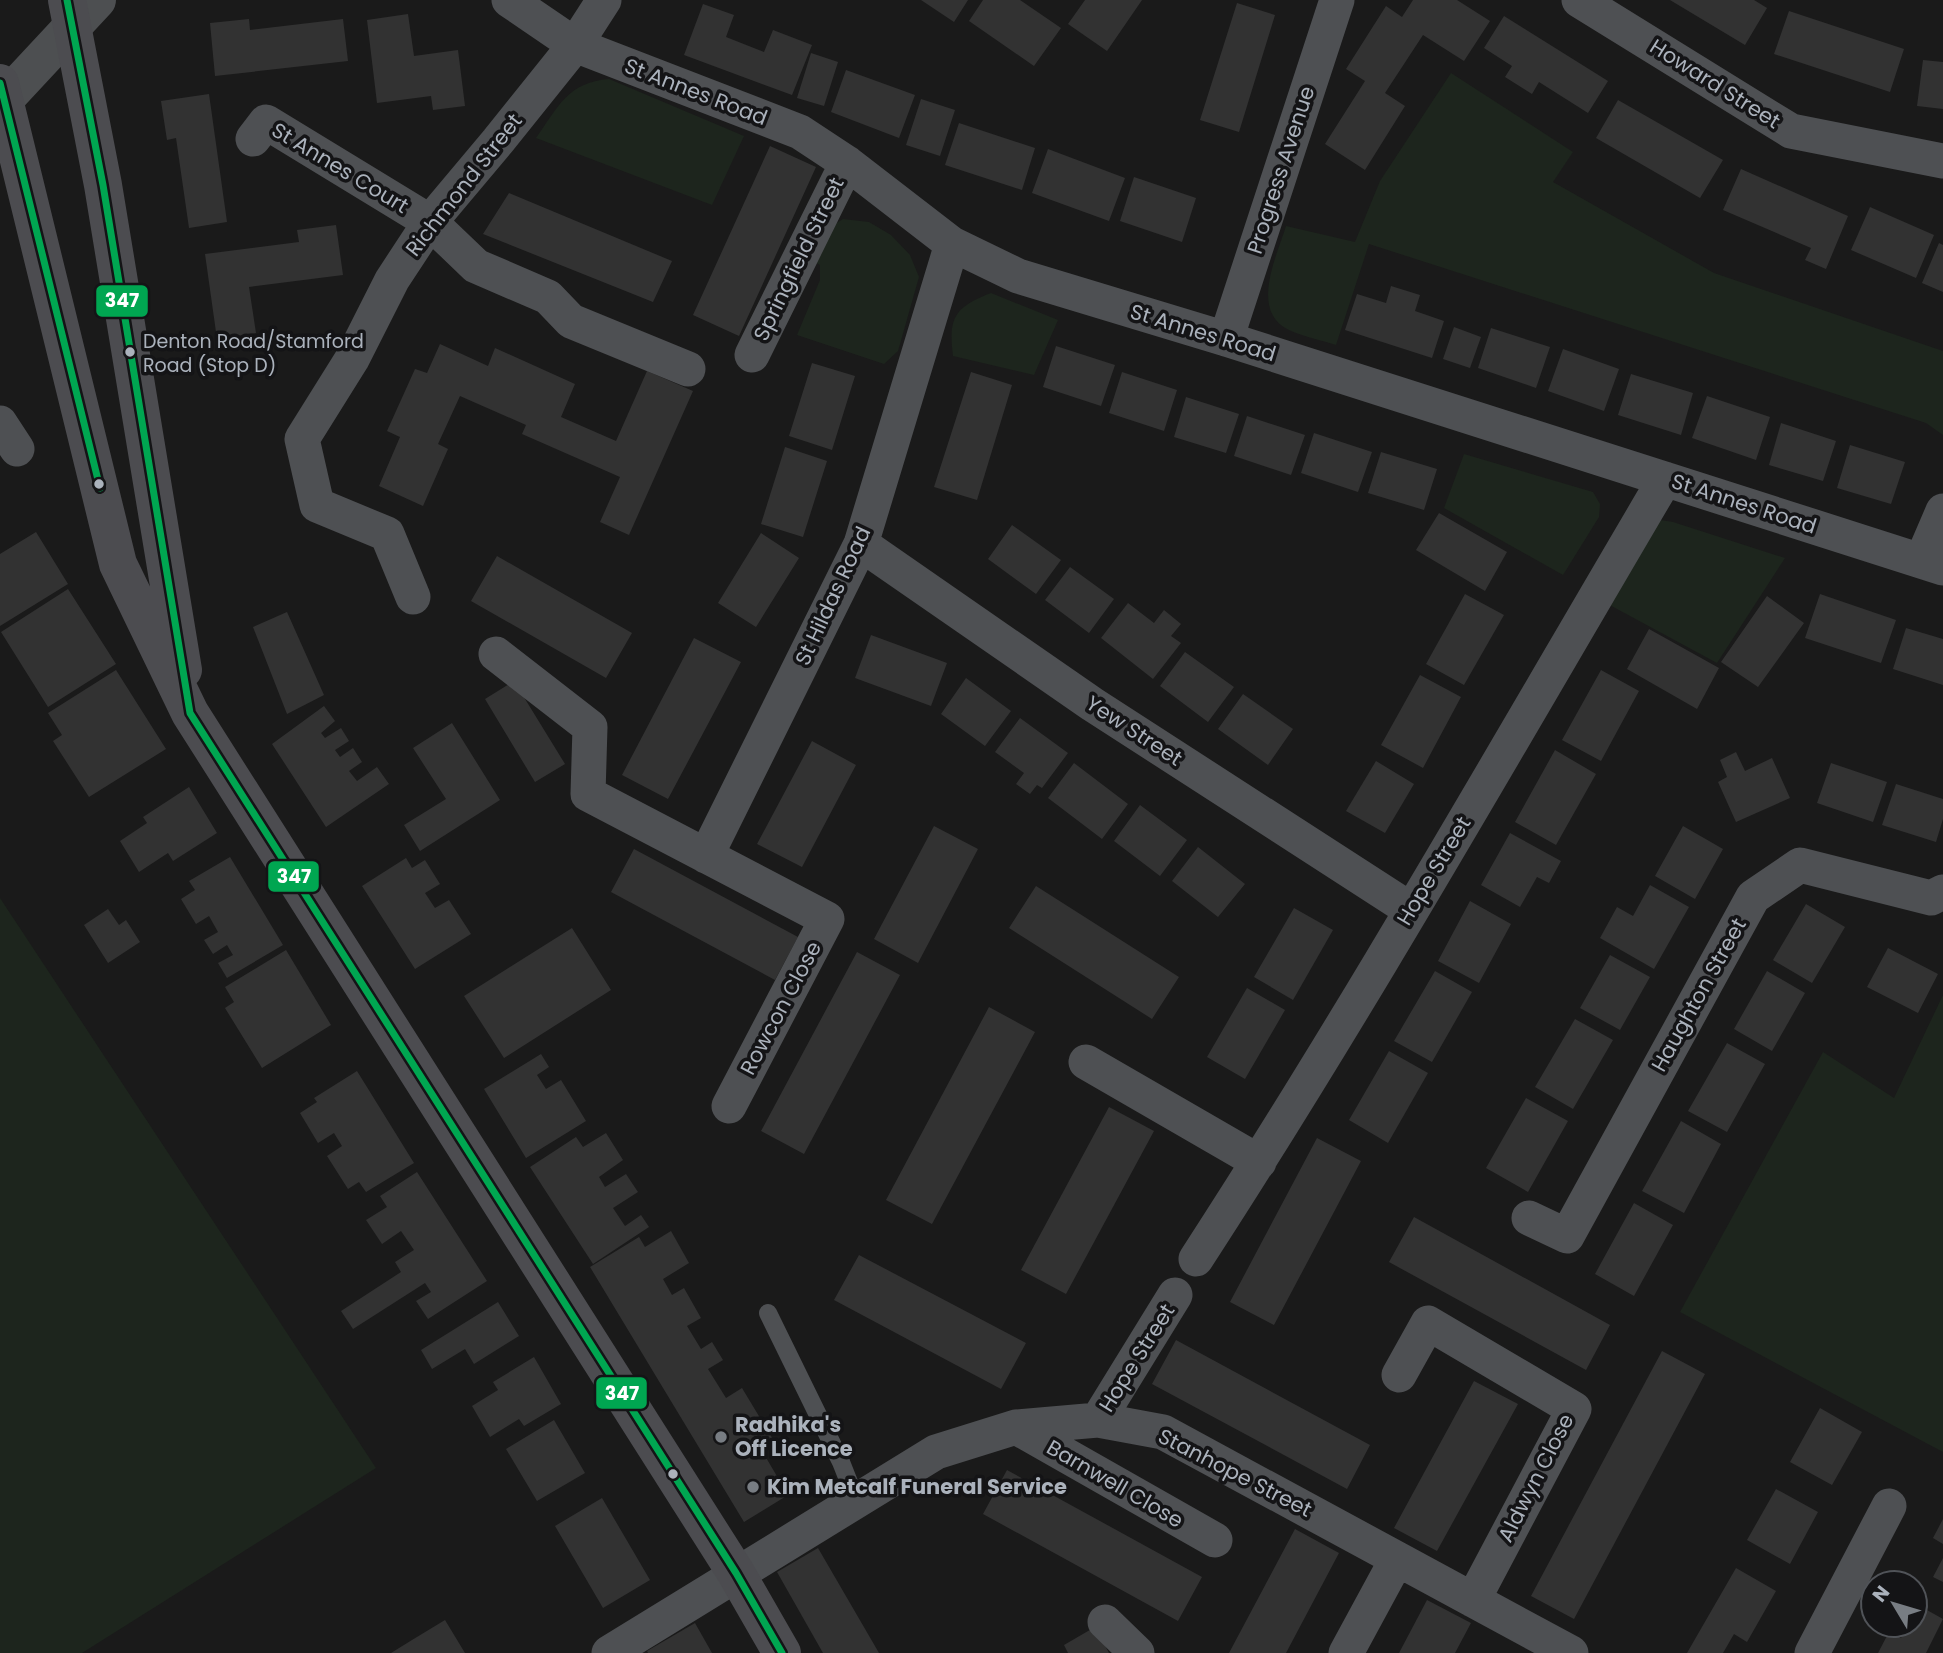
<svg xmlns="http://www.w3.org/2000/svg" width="1943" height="1653" font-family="Poppins,sans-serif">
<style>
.green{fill:#1d251d}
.building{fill:#323232}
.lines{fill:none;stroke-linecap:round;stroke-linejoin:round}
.service{stroke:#4e5053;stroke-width:18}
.minor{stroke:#4e5053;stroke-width:35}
.secondary{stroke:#4d4f51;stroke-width:38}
.trunk{stroke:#4c4c50;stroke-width:38}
.bus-1-casing{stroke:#141416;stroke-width:12}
.bus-1{stroke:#00a651;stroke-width:7}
.bus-dot{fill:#abb2bc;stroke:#141416;stroke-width:2.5}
.poi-dot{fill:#787d83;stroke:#141416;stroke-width:2.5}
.labels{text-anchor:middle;stroke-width:7;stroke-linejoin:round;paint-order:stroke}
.bus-label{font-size:19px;fill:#abb2bc;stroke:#141416;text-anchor:start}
.street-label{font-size:21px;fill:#abb2bc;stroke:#141416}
.poi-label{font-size:21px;font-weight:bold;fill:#abb2bc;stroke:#141416;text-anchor:start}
.line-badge{stroke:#141416;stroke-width:2.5}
.badge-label{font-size:19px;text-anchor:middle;font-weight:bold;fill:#fff}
</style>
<rect width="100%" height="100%" fill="#1a1a1a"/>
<path class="green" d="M1451,73L1573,152L1553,182L1714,273L1943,351V435L1926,423L1369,244L1336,345C1321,340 1304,337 1289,330C1249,311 1277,256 1286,226L1355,242L1380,181Z
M609,79L744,136L712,205L536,138C558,107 568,82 609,79Z
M843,219L869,222L891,235L910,255L919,277L898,351L884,364L797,335L820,280V265L811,260L829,228Z
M991,293L1058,320L1034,375L953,356C948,317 955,307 991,293Z
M1464,454L1593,492L1600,504L1599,517L1563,575L1444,508Z
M1660,520L1673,522L1785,558L1717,663L1606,603Z
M0,898L376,1468L82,1653H0Z
M1943,995V1452L1680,1312L1823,1052L1894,1098Z"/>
<path class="building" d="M921,0H968L954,22Z
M983,0H1020L1061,28L1034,66L969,21Z
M1085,0H1142L1107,51L1068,24Z
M1413,0H1457L1490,21L1464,61L1423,35L1385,93L1405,106L1365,170L1325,144L1365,81L1346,69L1386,6L1402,17Z
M1670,0H1754L1767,8L1745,45Z
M1237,3L1275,15L1239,132L1200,120Z
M703,4L734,15L726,37L764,52L773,30L812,45L792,95L684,55Z
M1789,11L1904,49L1890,92L1774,54Z
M408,14L414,56L458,50L465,106L433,110L431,96L377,103L367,20Z
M1504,16L1608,81L1588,113L1539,82L1532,94L1505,77L1512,66L1484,48Z
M249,19L250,30L343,19L348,61L215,76L210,23Z
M811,53L838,62L824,106L797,98Z
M1923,60L1943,62V109L1917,106Z
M846,70L915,95L899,138L831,112Z
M209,94L227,222L189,228L176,138L167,140L161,101Z
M921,99L955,110L940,156L906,145Z
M1618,100L1723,160L1700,198L1596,138Z
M959,123L1035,148L1022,190L945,165Z
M770,146L816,167L739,336L693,315Z
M1048,149L1125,178L1109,221L1032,193Z
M1741,169L1848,216L1826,269L1805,260L1811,248L1723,210Z
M1134,177L1196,198L1182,242L1120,221Z
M509,193L672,261L653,302L483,234Z
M1870,207L1934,235L1916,278L1851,250Z
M336,225L343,275L249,287L256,333L217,339L205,254L299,242L297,230Z
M1939,243L1943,245V292L1922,283Z
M1391,286L1420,295L1415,311L1444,321L1432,358L1345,330L1357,294L1386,303Z
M1454,327L1481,337L1470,368L1443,359Z
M1491,328L1550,347L1536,388L1478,368Z
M440,344L488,366L495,348L575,384L561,417L616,441L647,371L693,391L629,535L600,522L620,477L522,434L526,425L460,396L438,444L448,449L423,506L379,486L400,437L387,431L415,369L427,373Z
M1056,346L1115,365L1101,406L1043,387Z
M1563,349L1619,369L1604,411L1548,391Z
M812,363L855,376L832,450L789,436Z
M971,372L1012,385L977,500L934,487Z
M1122,372L1177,390L1164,431L1109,413Z
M1631,374L1693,393L1681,435L1618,415Z
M1707,396L1770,417L1756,460L1692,438Z
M1186,397L1239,414L1226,453L1174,437Z
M1247,416L1305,435L1291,475L1234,456Z
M1781,423L1836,441L1823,481L1769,465Z
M1314,433L1372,452L1358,492L1301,473Z
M1850,445L1905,462L1891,504L1837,488Z
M785,447L827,461L803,537L761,524Z
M1381,452L1437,469L1424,510L1368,493Z
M1439,513L1507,552L1485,591L1416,550Z
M1012,525L1061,560L1036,594L988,559Z
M36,532L68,584L0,626V554Z
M761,533L799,558L756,627L718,603Z
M497,556L632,633L606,678L471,601Z
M1070,567L1114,599L1089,633L1045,600Z
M68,589L116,664L48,707L1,632Z
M1465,594L1504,615L1464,685L1426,664Z
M1820,594L1896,620L1881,663L1805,638Z
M1767,596L1804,623L1758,687L1721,662Z
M1128,603L1154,623L1164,610L1181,624L1171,636L1181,643L1153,679L1101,638Z
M287,612L324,695L287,714L253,627Z
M1906,628L1943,639V685L1893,669Z
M1649,629L1719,668L1697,709L1627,669Z
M871,635L947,663L931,706L855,678Z
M694,638L741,662L668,799L622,775Z
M1185,652L1234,687L1208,722L1160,686Z
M116,670L166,749L89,797L53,741L62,735L48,713Z
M1601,670L1639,691L1601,761L1562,740Z
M1420,675L1461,697L1423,768L1381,745Z
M966,678L1011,711L985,746L941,714Z
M514,681L565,764L535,782L485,699Z
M1243,694L1293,729L1268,765L1218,729Z
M324,706L335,721L321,733L325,738L341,728L349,741L335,750L340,757L353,748L362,762L349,771L357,781L377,767L389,784L326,827L272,744Z
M1020,718L1068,753L1042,788L1037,785L1030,794L1016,784L1024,773L995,752Z
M452,723L500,800L420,851L404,825L446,799L413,748Z
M812,741L856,765L802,867L757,844Z
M1555,750L1596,774L1556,845L1515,822Z
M1736,752L1745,771L1772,758L1790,798L1736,822L1718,782L1727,777L1720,760Z
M1376,761L1414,784L1385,833L1346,811Z
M1074,763L1128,804L1102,839L1048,798Z
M1831,763L1887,782L1873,822L1817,803Z
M1896,784L1943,799V819L1936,842L1882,825Z
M189,787L217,833L173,861L168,853L139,872L120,841L147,823L143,817Z
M1140,805L1187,840L1160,876L1114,841Z
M934,826L978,849L918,963L874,939Z
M1683,826L1723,849L1695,899L1655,876Z
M1510,833L1561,861L1549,883L1537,877L1520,907L1481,885Z
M1198,847L1245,884L1218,917L1172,881Z
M634,849L798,937L775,980L611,892Z
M230,857L283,945L227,978L218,963L233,955L227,945L213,954L204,940L218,932L209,916L196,924L181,899L195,890L189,881Z
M406,858L412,868L425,860L440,884L425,893L435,908L449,900L471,934L415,969L362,886Z
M1650,885L1689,907L1654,969L1600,938L1617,907L1633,916Z
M1036,886L1179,977L1152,1019L1009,928Z
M1470,901L1511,924L1479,983L1438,961Z
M1806,904L1845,927L1812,983L1773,960Z
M1294,908L1333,930L1293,1000L1254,977Z
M108,909L119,925L126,920L140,942L108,963L84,925Z
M572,928L611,990L504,1058L464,996Z
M1888,948L1938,974L1918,1013L1867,987Z
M286,950L331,1025L262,1068L225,1008L234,1002L225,987Z
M857,952L900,975L804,1154L761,1131Z
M1610,955L1650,977L1620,1030L1580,1008Z
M1435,971L1472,992L1432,1062L1394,1041Z
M1767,971L1805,993L1772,1051L1734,1029Z
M1247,988L1285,1010L1245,1079L1207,1057Z
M989,1007L1035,1032L932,1224L886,1200Z
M1575,1019L1613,1040L1573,1109L1535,1087Z
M1727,1043L1765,1064L1727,1132L1688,1111Z
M1389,1051L1428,1073L1388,1143L1349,1120Z
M541,1054L549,1067L537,1075L546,1089L561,1080L586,1121L526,1158L484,1089Z
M357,1071L414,1163L366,1192L359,1182L348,1189L327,1156L342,1146L334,1133L318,1143L300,1113L317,1102L314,1098Z
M1526,1098L1568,1121L1528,1192L1486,1168Z
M1109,1107L1154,1131L1066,1294L1021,1270Z
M1681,1121L1721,1144L1684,1213L1642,1191Z
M606,1133L623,1160L599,1177L605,1187L626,1174L638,1192L613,1208L625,1226L641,1215L649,1227L593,1264L530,1167L576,1137L583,1147Z
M1317,1138L1361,1161L1274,1325L1230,1302Z
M417,1172L487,1281L428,1319L416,1301L431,1292L425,1283L353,1329L341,1311L401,1272L395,1262L414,1250L401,1231L382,1244L366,1220L387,1207L380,1196Z
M1634,1203L1673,1225L1634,1296L1595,1274Z
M1414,1217L1610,1325L1586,1370L1389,1262Z
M671,1231L689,1263L663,1279L672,1295L684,1288L701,1318L687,1326L701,1349L712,1342L723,1360L708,1369L726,1398L742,1388L774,1441L761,1449L788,1495L744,1522L590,1267L639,1237L645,1247Z
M859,1255L1026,1343L1001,1389L834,1300Z
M498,1302L519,1336L474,1364L465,1349L432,1369L421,1350Z
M1176,1340L1370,1445L1347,1489L1152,1384Z
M1662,1351L1705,1374L1574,1619L1531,1596Z
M534,1357L561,1404L524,1426L519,1419L490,1437L472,1406L498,1390L493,1382Z
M1474,1381L1518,1404L1437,1551L1394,1528Z
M1820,1408L1862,1432L1832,1485L1790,1462Z
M554,1420L585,1473L537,1501L506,1449Z
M1007,1470L1202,1577L1178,1621L983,1514Z
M1776,1489L1818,1512L1790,1564L1747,1540Z
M602,1498L650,1580L603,1608L555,1526Z
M1943,1519V1544L1933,1538Z
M1295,1529L1339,1553L1286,1653H1229Z
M818,1548L879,1653H823L777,1572Z
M1943,1558V1582L1933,1577Z
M1736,1568L1776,1591L1747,1642L1734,1634L1723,1653H1687Z
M1427,1600L1471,1623L1455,1653H1399Z
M1918,1605L1943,1619L1926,1653H1878L1889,1632L1901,1638L1908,1625H1915V1612Z
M445,1620L465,1653H391L412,1640Z
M695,1623L712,1653H648L647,1651Z
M1095,1627L1109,1653H1068L1064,1645Z"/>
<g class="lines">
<path class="service" d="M768,1313L841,1462L856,1500"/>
<path class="minor" d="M509,0L575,45L800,132L847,163L952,244L1018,276L1226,339L1943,568
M1579,0L1791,131L1943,161
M253,139L266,122L430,222L476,266L548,297L571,321L688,369
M1226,339L1337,0
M752,355L847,163
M0,423L17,449
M861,544L1092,704L1411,910
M1922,560L1943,511
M413,597L387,534L317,505L302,439L352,359L392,280L430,222L498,141L575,45L604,0
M496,654L590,727L588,794L827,919L729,1106
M706,856L861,544L952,244
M1086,1062L1259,1162
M1529,1218L1567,1236L1753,897L1800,865L1931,898L1943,892
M1196,1259C1361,1005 1511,740 1665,479
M1399,1375L1428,1323L1574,1409L1473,1600
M1098,1420L1175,1295
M1016,1427L1215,1540
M1105,1622L1137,1653
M609,1653L936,1452L1016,1427L1098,1420L1163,1432L1571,1653
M1346,1653L1397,1559
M1812,1653L1889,1506"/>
<path class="secondary" d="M3,101L97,0"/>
<path class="trunk" d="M67,0L103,185L183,670
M0,83L118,564L190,713L736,1573L782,1653"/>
<defs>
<path id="bus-1" d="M67,0L103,185L190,713L736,1573L782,1653
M0,83L100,488"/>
</defs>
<use href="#bus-1" class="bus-1-casing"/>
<use href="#bus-1" class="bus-1"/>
</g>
<g class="bus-dot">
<circle cx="130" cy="352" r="6"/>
<circle cx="99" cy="484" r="6"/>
<circle cx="673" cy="1474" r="6"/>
</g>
<g class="poi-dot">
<circle cx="721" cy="1437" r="7"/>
<circle cx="753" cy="1487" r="7"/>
</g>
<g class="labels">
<g class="bus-label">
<text x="143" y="348">Denton Road/Stamford<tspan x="143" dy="24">Road (Stop D)</tspan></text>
</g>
<g class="street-label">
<text transform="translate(1715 84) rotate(32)" y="7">Howard Street</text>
<text transform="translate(696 92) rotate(21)" y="7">St Annes Road</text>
<text transform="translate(340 168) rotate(31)" y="7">St Annes Court</text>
<text transform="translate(1281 170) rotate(-72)" y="7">Progress Avenue</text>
<text transform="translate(464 185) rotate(-52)" y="7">Richmond Street</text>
<text transform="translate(799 259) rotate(-64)" y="7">Springfield Street</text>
<text transform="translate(1203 333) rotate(17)" y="7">St Annes Road</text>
<text transform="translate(1744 504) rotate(18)" y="7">St Annes Road</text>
<text transform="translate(833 596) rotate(-65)" y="7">St Hildas Road</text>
<text transform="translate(1134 731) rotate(33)" y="7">Yew Street</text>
<text transform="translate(1434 871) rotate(-59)" y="7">Hope Street</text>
<text transform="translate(1699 995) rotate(-61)" y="7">Haughton Street</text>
<text transform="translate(781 1008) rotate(-62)" y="7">Rowcon Close</text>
<text transform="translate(1137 1358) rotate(-58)" y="7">Hope Street</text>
<text transform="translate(1235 1473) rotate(27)" y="7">Stanhope Street</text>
<text transform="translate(1536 1478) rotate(-63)" y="7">Aldwyn Close</text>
<text transform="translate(1115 1484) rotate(30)" y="7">Barnwell Close</text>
</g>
<g class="poi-label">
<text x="735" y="1432">Radhika's<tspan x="735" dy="24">Off Licence</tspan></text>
<text x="767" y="1494">Kim Metcalf Funeral Service</text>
</g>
</g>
<g class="line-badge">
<rect x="95" y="284" width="54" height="34" rx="7" fill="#00a651"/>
<rect x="267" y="860" width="53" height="33" rx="7" fill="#00a651"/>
<rect x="595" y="1376" width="53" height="34" rx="7" fill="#00a651"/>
</g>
<g class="badge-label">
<text x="122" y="307">347</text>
<text x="294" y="883">347</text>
<text x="622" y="1400">347</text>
</g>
<g transform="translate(1894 1604) rotate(308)"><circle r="33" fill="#141416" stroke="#505358" stroke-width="2"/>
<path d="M0-5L12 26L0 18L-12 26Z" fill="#787d83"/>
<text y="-10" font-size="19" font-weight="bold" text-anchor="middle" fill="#abb2bc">N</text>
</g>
</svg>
